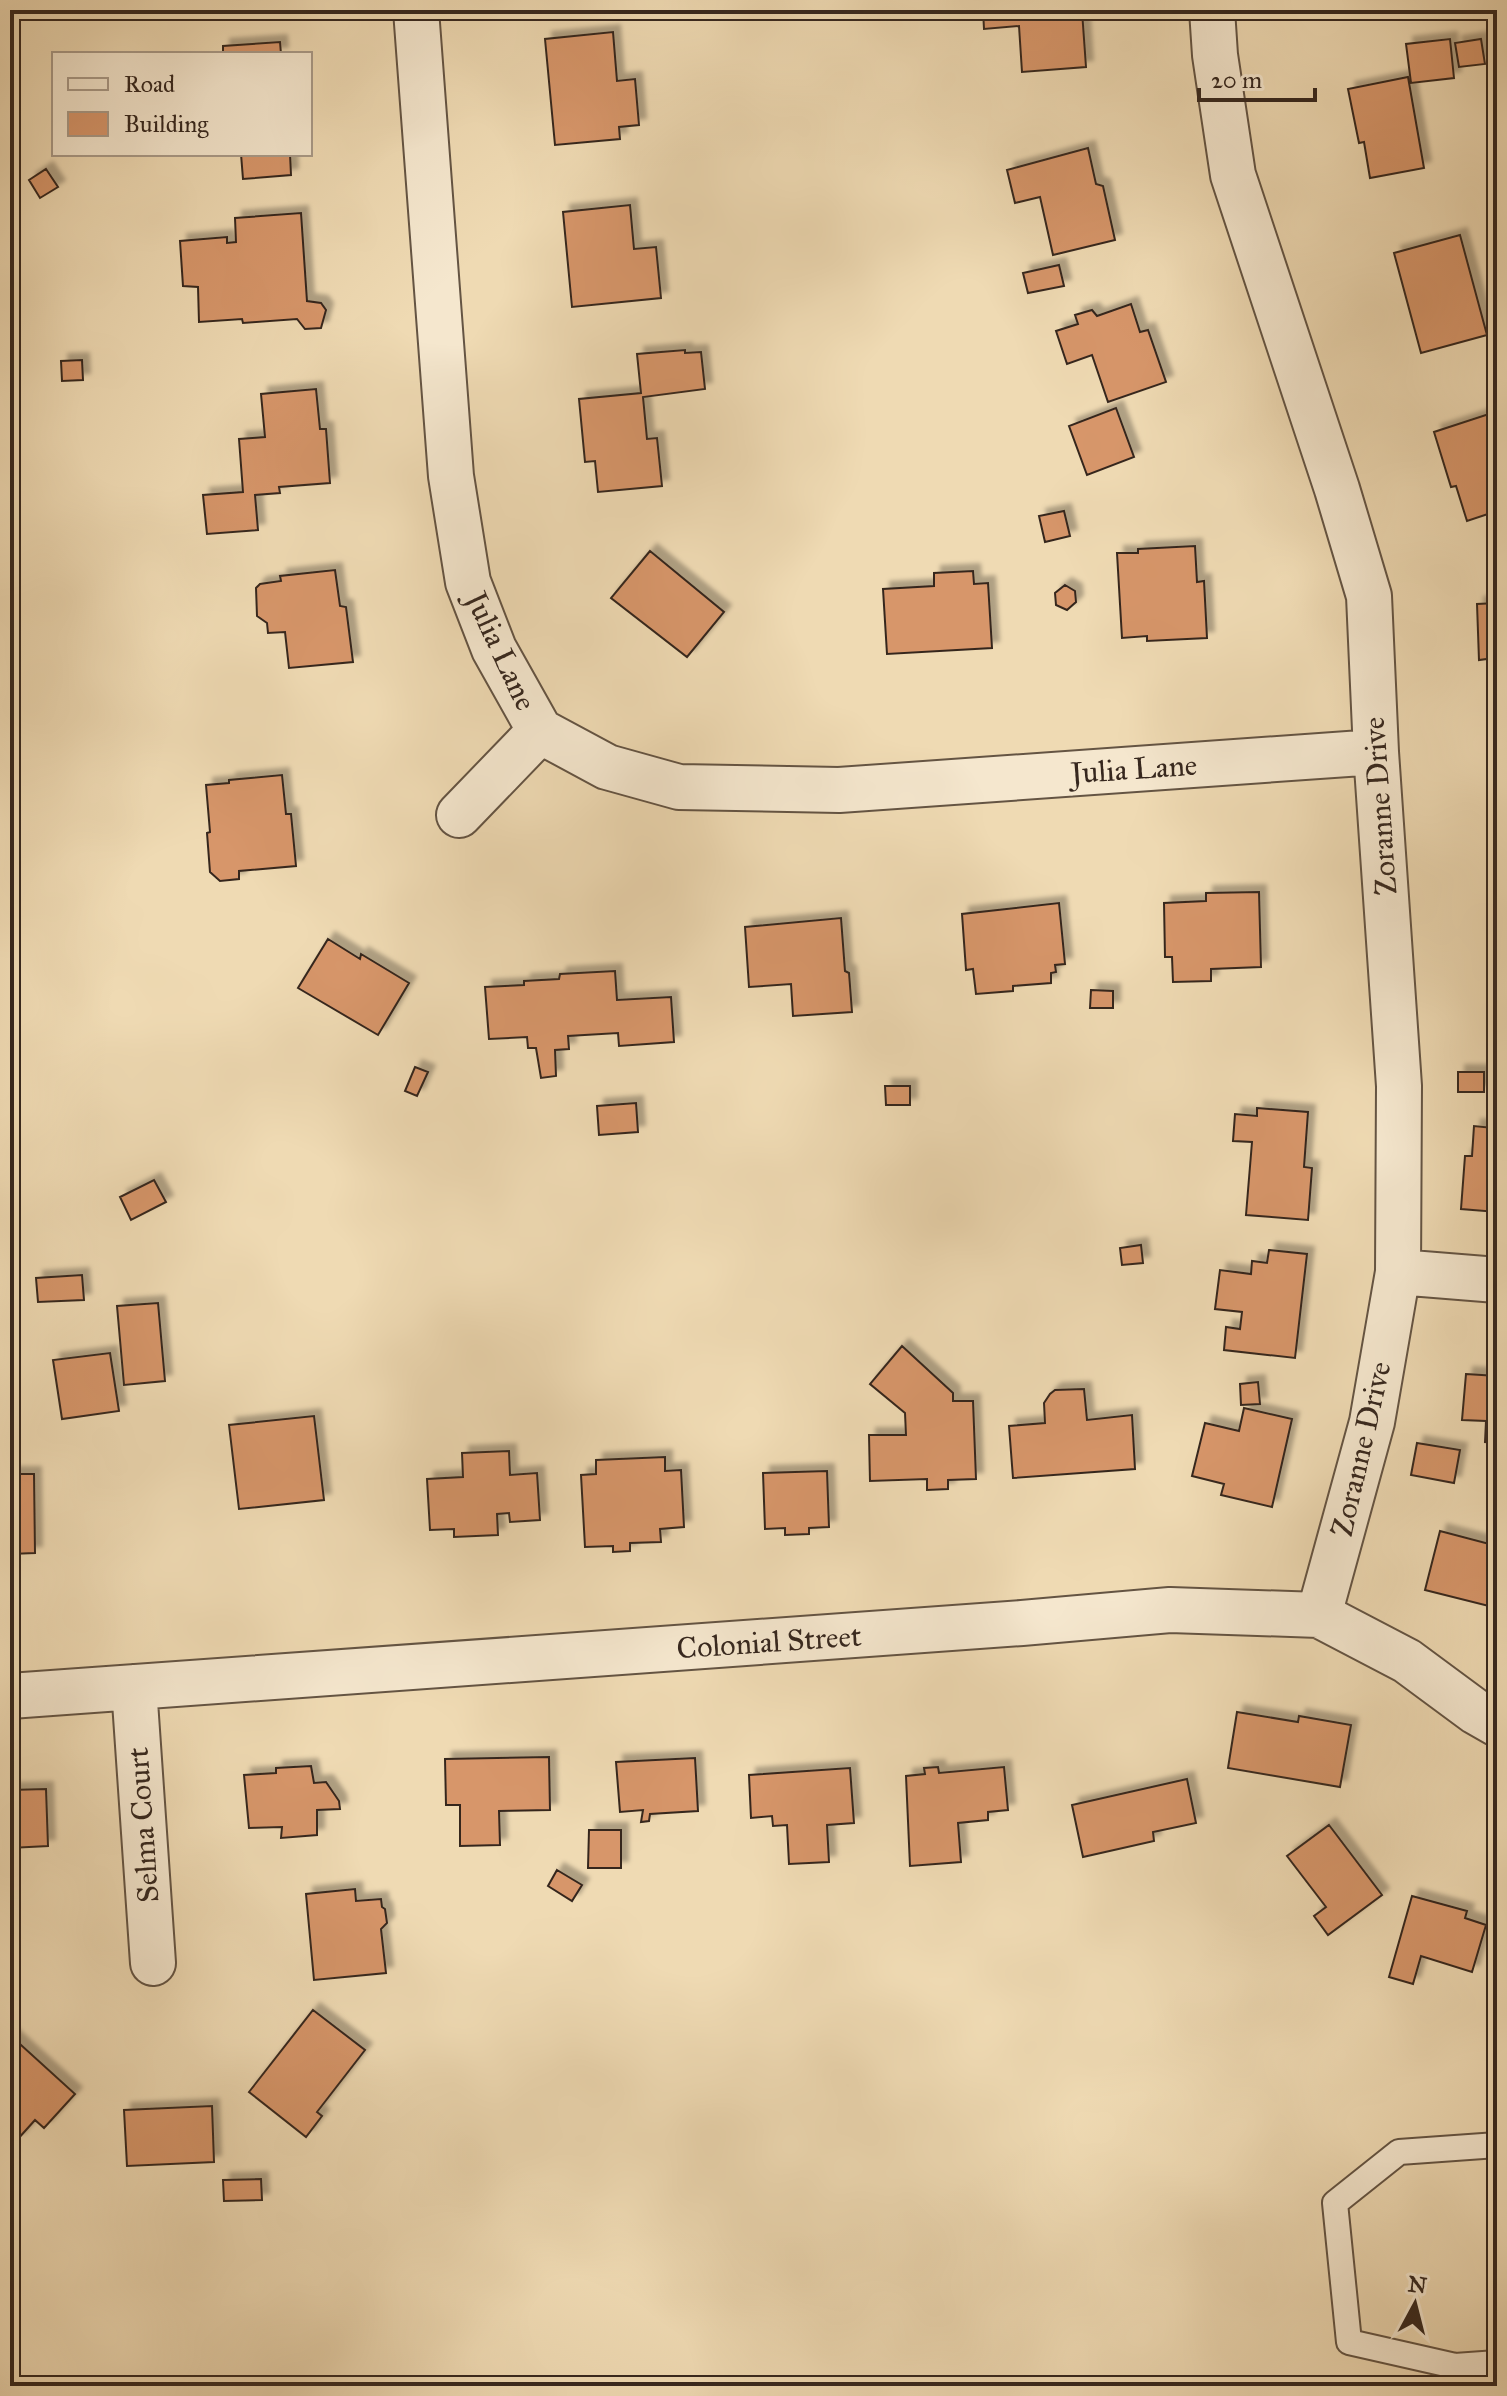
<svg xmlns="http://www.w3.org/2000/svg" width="1507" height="2396" font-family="'IM FELL Great Primer',serif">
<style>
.building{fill:#d7966b;stroke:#36271e;stroke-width:2;filter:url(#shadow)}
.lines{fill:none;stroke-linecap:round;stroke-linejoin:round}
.lane-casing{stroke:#645443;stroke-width:28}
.street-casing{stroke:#645443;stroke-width:48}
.lane{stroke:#f5e7ce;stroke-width:24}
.street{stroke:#f5e7ce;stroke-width:44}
.labels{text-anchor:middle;stroke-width:7;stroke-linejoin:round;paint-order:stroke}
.street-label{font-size:30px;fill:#36271e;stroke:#f5e7ce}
</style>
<defs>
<filter id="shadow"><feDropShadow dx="7" dy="-7" stdDeviation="2" flood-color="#0004"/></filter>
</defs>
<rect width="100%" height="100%" fill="#efdab3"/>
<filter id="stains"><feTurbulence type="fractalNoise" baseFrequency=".0025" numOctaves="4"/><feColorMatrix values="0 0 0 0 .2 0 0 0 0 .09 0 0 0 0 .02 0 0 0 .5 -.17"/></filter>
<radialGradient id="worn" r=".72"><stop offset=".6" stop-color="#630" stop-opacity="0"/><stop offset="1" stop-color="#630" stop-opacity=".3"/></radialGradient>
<path class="building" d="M983,10L1082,11L1086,67L1022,72L1019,26L984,29Z
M613,32L617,81L635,79L639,125L619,127L620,139L555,145L545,39Z
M1450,39L1454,78L1411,83L1406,44Z
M1481,39L1485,64L1459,67L1455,43Z
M280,42L281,54H223V46Z
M1408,77L1424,168L1370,178L1364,142L1359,143L1348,89Z
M1088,148L1096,184L1103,186L1115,240L1053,255L1040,197L1015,203L1007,170Z
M241,154H290L291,175L243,179Z
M46,169L58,187L40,198L29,180Z
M630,205L634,249L656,247L661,298L572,307L563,212Z
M301,213L307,301L321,303L326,310L321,328L305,329L297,319L243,323L242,319L199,322L198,287L183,286L180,241L227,237V243L236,242L235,218Z
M1460,235L1487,335L1421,353L1394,253Z
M1059,265L1064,286L1028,293L1023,273Z
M1131,304L1140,332L1148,330L1166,382L1108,402L1092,355L1067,364L1056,331L1078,324L1075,315L1092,310L1097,316Z
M685,350V353L701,352L705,389L643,397L647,439L657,438L662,486L598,492L595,461L585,462L579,399L641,393L637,354Z
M82,360L83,380L62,381L61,361Z
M316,389L320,429H326L330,483L279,487L280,493L255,495L258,530L207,534L203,495L243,492L239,439L265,437L261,394Z
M1116,408L1134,457L1087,475L1069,426Z
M1495,412L1497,419V511L1467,521L1456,486L1451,487L1434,432Z
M1064,511L1070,536L1045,542L1039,516Z
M1195,546L1197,582L1204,581L1207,638L1147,641V636L1122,638L1117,553H1138V549Z
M650,551L724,612L687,657L611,598Z
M335,570L340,606L346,607L353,662L289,668L285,632L268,633L267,623L257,616L256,588L260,584L281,581L280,576Z
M973,571L974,584L988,583L992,648L887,654L883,589L934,586V573Z
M1065,585L1075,591L1076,602L1067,610L1056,605L1055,593Z
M1497,603V697H1487V659L1479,660L1477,604Z
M282,775L286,814H291L296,866L239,871V879L220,881L210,872L207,833L210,832L206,785L229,783V780Z
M1259,892L1261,967L1211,969V981L1173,982L1172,957H1165L1164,903L1206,901V893Z
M1059,903L1065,964L1055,965L1056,972L1051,973V983L1013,986V991L976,994L973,969L966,970L962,914Z
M841,918L845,971L849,973L852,1012L793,1016L791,984L749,987L745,927Z
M328,939L360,959L361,954L409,983L378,1035L298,988Z
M615,971L617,1000L671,997L674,1042L619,1046L618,1033L568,1036L569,1049L555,1050L556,1076L541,1078L536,1048H528L527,1037L489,1039L485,987L524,985V981L559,979L560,974Z
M1091,990L1113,991V1008H1090Z
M415,1067L428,1072L417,1096L405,1091Z
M1458,1072H1484V1092H1458Z
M885,1086H910V1105H886Z
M636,1103L638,1132L599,1135L597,1106Z
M1257,1108L1308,1112L1304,1167L1312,1168L1308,1220L1246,1215L1252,1142L1233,1141L1235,1114L1257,1116Z
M1495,1124L1497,1212L1461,1209L1465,1156H1472L1474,1126L1493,1128Z
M154,1180L166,1202L131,1220L120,1197Z
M1141,1245L1143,1263L1122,1265L1120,1248Z
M1269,1250L1307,1254L1295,1358L1224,1350L1226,1327L1240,1329L1242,1312L1215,1309L1220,1270L1251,1274L1252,1261L1267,1263Z
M82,1275L84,1300L38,1302L36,1278Z
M158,1303L165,1381L124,1385L117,1306Z
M902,1346L953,1393V1401H973L976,1479L948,1480V1489L927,1490V1479L870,1481L869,1435H906L905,1413L870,1384Z
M110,1353L119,1411L62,1419L53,1360Z
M1466,1374L1497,1376V1443L1485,1442L1486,1421L1462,1420Z
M1258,1382L1260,1404L1241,1405L1240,1384Z
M1084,1389L1087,1420L1132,1415L1135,1469L1013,1478L1009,1426L1045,1423L1044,1403L1050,1394L1055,1390Z
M1244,1408L1292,1419L1272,1507L1221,1495L1224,1484L1192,1476L1205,1423L1239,1431Z
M314,1416L324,1500L239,1509L229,1425Z
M1417,1443L1460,1450L1454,1483L1411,1475Z
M509,1451L510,1475L537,1473L540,1520L510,1522L509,1513L497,1514L498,1535L454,1537V1529L430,1530L427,1479L463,1477L462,1453Z
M665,1457V1471L681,1470L684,1527L660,1529L661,1542L630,1543V1551L613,1552V1546L585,1547L581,1475L596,1474V1460Z
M827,1471L829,1527L809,1528V1534L785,1535V1528L765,1529L763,1473Z
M10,1474H34L35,1553L10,1554Z
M1440,1531L1497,1546V1611V1608L1425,1590Z
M1237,1712L1298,1722L1299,1716L1351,1725L1340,1787L1228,1768Z
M549,1757L550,1810L499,1811L500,1845L460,1846V1805H446L445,1759Z
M695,1758L698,1811L650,1814L649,1821L641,1822L643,1810L620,1812L616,1762Z
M311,1766L314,1783L326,1782L339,1801L340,1809L317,1810V1835L281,1838L282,1827L249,1828L244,1775L276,1773V1768Z
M938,1767L939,1773L1004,1767L1008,1810L988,1812V1820L958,1823L961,1862L910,1866L906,1776L925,1774L924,1768Z
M850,1768L854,1823L827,1825L829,1862L789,1864L787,1825L773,1826L772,1816L751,1818L749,1775Z
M1187,1779L1196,1823L1153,1832L1154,1841L1083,1857L1072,1805Z
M46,1789L48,1846L10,1848V1790Z
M1329,1825L1382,1895L1328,1935L1314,1916L1326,1907L1287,1856Z
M589,1830H621V1868H588Z
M557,1870L582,1885L572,1901L548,1886Z
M355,1889L356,1901L381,1899L382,1907L385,1909L387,1923L381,1929L386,1973L314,1980L306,1894Z
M1412,1896L1467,1911L1465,1918L1486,1925L1472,1972L1421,1956L1413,1984L1389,1977Z
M313,2010L365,2050L317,2112L322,2116L306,2137L249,2092Z
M10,2035L75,2094L44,2128L35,2120L17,2140L10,2134Z
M212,2106L214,2162L127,2166L124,2110Z
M261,2179L262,2200L224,2201L223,2180Z"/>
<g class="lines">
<defs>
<path id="lane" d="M1497,2145L1399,2152L1335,2203L1349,2342L1455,2366L1497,2363"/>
<path id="street" d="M416,10L451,476L468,582L494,649L540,731L607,767L679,787L839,790L1376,752
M1212,10L1215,55L1233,175L1337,489L1369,596L1376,752L1399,1086L1398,1272L1372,1422L1319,1615
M459,815L540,731
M1398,1272L1497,1280
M134,1687L153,1963
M10,1696L1022,1623L1170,1610L1319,1615L1407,1661L1476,1712L1497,1724"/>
</defs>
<use href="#lane" class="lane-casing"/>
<use href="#street" class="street-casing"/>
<use href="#lane" class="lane"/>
<use href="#street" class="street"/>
</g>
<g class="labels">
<g class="street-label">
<text transform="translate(501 651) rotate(65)" y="10">Julia Lane</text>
<text transform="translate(1134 769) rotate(-4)" y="10">Julia Lane</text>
<text transform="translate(1380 806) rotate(-94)" y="10">Zoranne Drive</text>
<text transform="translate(1361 1449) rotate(-77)" y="10">Zoranne Drive</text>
<text transform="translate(769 1642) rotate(-4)" y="10">Colonial Street</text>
<text transform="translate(143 1825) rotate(-94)" y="10">Selma Court</text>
</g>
</g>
<rect width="1507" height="2396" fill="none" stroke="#efdab3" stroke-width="40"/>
<rect x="12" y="12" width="1483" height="2372" fill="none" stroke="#36271e" stroke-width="4"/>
<rect x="20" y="20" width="1467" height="2356" fill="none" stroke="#36271e" stroke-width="2"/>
<rect x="52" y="52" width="260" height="104" fill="#f5e7ce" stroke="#a99a88" stroke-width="2"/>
<rect x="68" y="78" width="40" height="12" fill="#f5e7ce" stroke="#a99a88" stroke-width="2"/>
<text x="124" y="92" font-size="24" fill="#36271e">Road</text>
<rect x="68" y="112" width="40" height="24" fill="#d7966b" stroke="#a99a88" stroke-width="2"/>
<text x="124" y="132" font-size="24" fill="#36271e">Building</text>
<g transform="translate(1415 2304) rotate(7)" stroke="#f5e7ce" stroke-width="6" paint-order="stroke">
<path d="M0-6L14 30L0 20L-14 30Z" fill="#36271e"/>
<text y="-12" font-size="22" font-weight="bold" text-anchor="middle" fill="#36271e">N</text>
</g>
<path d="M1199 88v12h116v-12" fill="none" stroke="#36271e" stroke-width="4"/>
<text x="1211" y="88" font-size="24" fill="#36271e" stroke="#f5e7ce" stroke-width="6" paint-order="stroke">20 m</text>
<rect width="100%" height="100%" filter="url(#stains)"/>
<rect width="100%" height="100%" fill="url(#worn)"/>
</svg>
